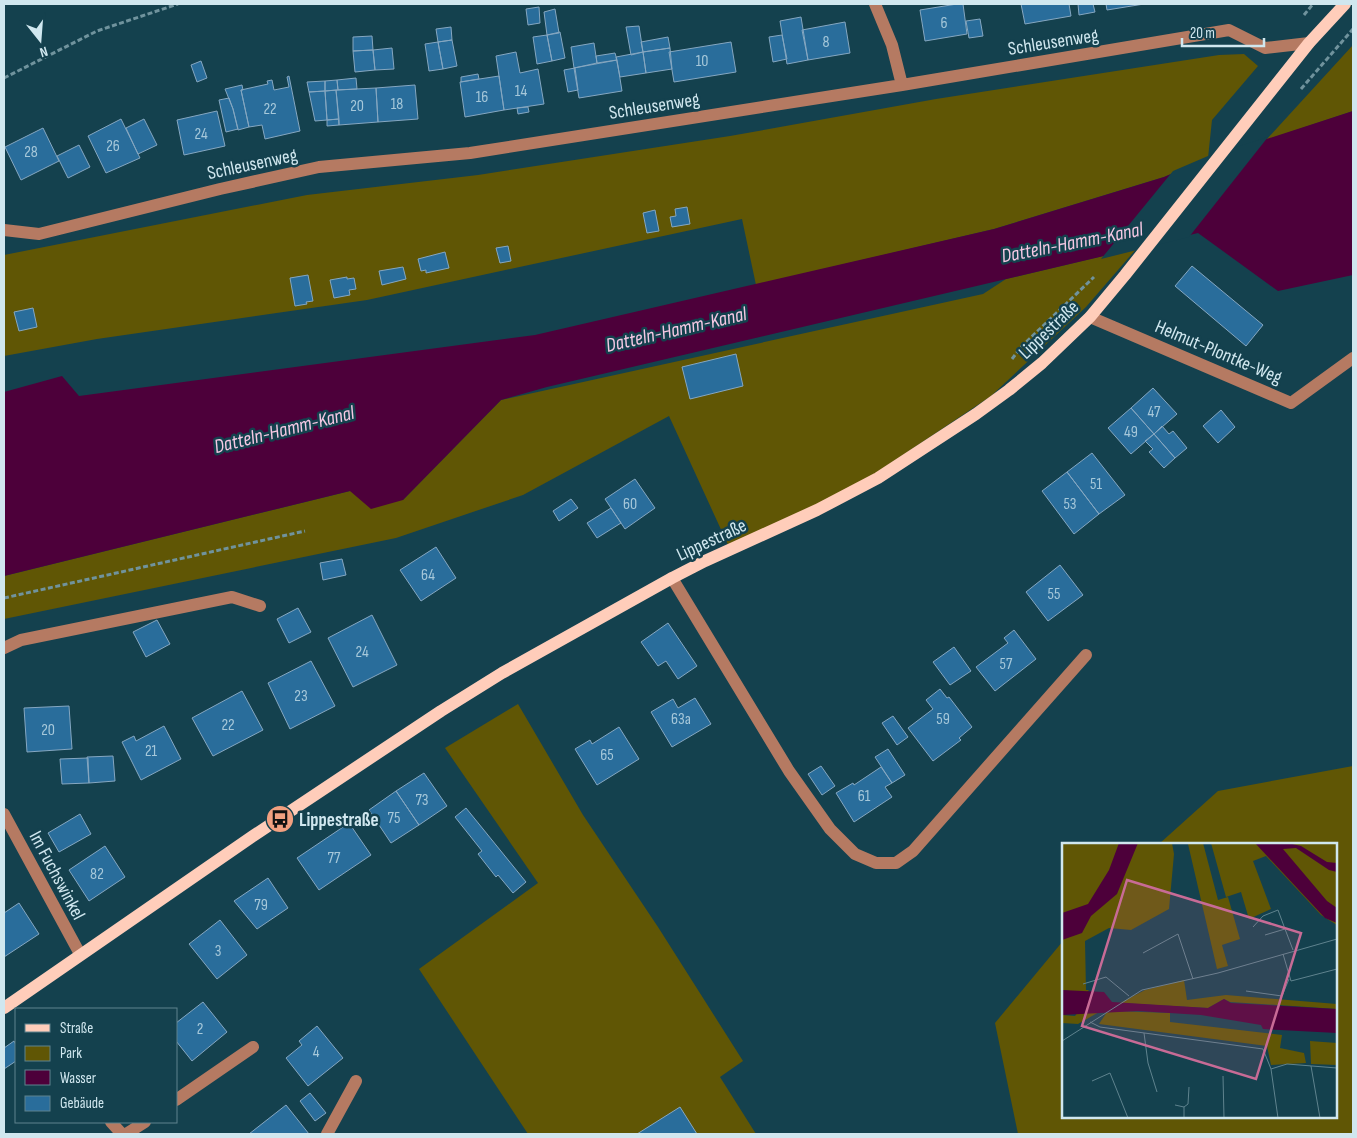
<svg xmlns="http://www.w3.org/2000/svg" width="1357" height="1138" font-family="'Sofia Sans Condensed',sans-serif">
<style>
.green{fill:#605605}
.water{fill:#4d003a}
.pier{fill:#14414e}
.building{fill:#296d9b;stroke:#85a7c1}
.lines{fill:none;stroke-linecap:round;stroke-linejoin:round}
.path{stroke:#70939d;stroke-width:3;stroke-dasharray:5 2.5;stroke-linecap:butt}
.minor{stroke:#b57a62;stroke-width:12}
.major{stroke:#ffcdba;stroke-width:12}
.labels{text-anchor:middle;stroke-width:5;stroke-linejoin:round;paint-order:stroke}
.number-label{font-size:16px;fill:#a6c8da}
.street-label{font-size:19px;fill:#d0e7ef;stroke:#14414e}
.poi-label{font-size:19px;font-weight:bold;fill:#d0e7ef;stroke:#14414e;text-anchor:start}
.water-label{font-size:20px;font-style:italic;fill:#f6c9e4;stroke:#14414e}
.inset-road{fill:none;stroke:#5f838e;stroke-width:1}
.view{fill:#c86b96;fill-opacity:0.15;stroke:#c86b96;stroke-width:2.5}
.inset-edge{fill:none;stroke:#d0e7ef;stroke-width:2.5}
</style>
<rect width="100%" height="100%" fill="#14414e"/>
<path class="green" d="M1353,45V111L1266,140Z
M1244,54L1258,66L1212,120L1208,158L1164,177L994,229L756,285L742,219L367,300L97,339L4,356V255L307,195L478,175L730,136L936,99L1219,55Z
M1137,248L1086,307L991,396L861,483L729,547L669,416L523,495L396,538L4,619V576L350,491L403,500L501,400L983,294L1006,279Z
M518,704L583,815L658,927L743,1061L720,1077L756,1134H528L419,969L538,883L445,748Z
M1353,766V1134H1018L995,1023L1063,941V1117H1336V844H1159L1218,791Z"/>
<path class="water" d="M1353,111V275L1278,291L1198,233L1108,255L547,387L501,400L403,500L371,509L350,491L4,576V392L62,376L79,396L535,335L994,229L1164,177L1208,158Z"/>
<path class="pier" d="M1268,137L1189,237L1101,259L1173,171L1208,156Z"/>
<path class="building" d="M957,4H963L967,34L925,41L920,10Z
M1021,4H1069L1071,16L1025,24Z
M1078,4H1093L1095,12L1079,15Z
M1106,4H1144L1107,10Z
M539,7L540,23L528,25L526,9Z
M555,9L559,33L547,35L544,12Z
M801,17L808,60L787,64L780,21Z
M980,19L983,36L969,38L966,21Z
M845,22L850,53L808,60L802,30Z
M639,26L643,52L631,55L626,27Z
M451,27L452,40L438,42L436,29Z
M560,32L565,58L552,61L547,35Z
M547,35L552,61L537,64L533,37Z
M782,35L787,59L773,62L769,37Z
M372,36L373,50L353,51V37Z
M668,37L670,48L643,52L641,42Z
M452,40L457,66L443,69L438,42Z
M438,42L443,69L429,71L425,44Z
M731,42L736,72L674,82L669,52Z
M594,43L597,63L574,68L571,47Z
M392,48L394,69L375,70L373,50Z
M670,48L672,69L646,73L643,52Z
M373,50L375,70L355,72L353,51Z
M516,52L520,73L538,69L544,104L504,110L496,56Z
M643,52L646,73L620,77L616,57Z
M615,53L617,60L597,63L596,56Z
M617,60L622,91L579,98L574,68Z
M201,61L207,78L197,82L191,65Z
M575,68L578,90L568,92L564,70Z
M478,74L479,79L461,82V77Z
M289,76L300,131L265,139L262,125L249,127L241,90L268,84L267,81L272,80L274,90L289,87L287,77Z
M499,76L504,110L465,117L460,82Z
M356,78L357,89L338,90L337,80Z
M337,80L338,90L325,91V81Z
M325,81V91L309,92L307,82Z
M242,85L243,90H241L249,127L238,130L233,109L225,89Z
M415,85L418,119L378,122L376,88Z
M376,88L378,122L339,125L336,90Z
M336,90L339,119L327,120L325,91Z
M325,91L327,120L315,121L309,92Z
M229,98L233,109L238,129L226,132L219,100Z
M528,107L529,112L518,114L517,108Z
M217,111L225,146L184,155L177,120Z
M121,119L140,158L106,173L88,136Z
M144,119L157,145L138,154L126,128Z
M339,119V125L327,126V120Z
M43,128L59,161L21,180L5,147Z
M79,145L90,167L68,178L57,156Z
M687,207L690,224L672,227L670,217L676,216L675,209Z
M655,210L659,231L647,233L643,213Z
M508,246L511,261L500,263L496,248Z
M445,252L449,268L426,273V270L421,271L418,259Z
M1192,266L1263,325L1246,346L1175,286Z
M403,267L406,279L382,285L379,271Z
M308,275L313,301L306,302L307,304L295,306L290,278Z
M347,277V279L354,278L356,289L349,290L350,295L334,298L330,280Z
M33,308L37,327L19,331L14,312Z
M736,354L743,386L690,399L682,367Z
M1153,388L1177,414L1154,434L1131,408Z
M1131,408L1154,434L1131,454L1108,428Z
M1221,410L1235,427L1218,443L1203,426Z
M1162,426L1169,434L1173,431L1187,448L1175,458L1154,434Z
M1154,434L1175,458L1164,468L1149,452L1153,449L1145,441Z
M1092,453L1125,495L1099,514L1067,472Z
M1067,472L1099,514L1074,534L1042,491Z
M635,479L655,508L625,529L605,499Z
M571,499L578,508L559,521L553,511Z
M611,508L621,523L597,538L587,523Z
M436,547L456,578L421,601L400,570Z
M342,559L346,575L323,580L320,563Z
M1060,565L1083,595L1048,621L1026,592Z
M298,608L311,632L289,643L277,619Z
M372,615L397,665L353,687L328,638Z
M157,620L170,644L146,657L133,632Z
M668,623L697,666L678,679L666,661L658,666L641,642Z
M1014,630L1036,659L995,691L976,667L1008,643L1004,638Z
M954,647L971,671L950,685L933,662Z
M311,661L335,706L290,729L268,683Z
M940,689L947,698L949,697L972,727L959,738L961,740L933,761L908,728L933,709L926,700Z
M242,691L263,730L213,756L192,718Z
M695,698L711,724L672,747L651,712L673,699L678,708Z
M69,706L72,749L27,752L24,708Z
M893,716L908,737L897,745L882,723Z
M164,726L181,759L141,780L122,742L134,736L136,741Z
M619,727L639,759L597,785L575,749L590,740L592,744Z
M888,749L905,775L892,783L875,757Z
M113,756L115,781L89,783L87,757Z
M88,758L89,783L62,784L60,759Z
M821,766L835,786L822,795L808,774Z
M881,767L892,783L885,787L892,797L854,822L836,793L853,783L854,785Z
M424,773L447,806L419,825L396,791Z
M396,791L419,825L391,843L369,810Z
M466,808L526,882L513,893L498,875L496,877L478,854L482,851L455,817Z
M80,814L91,834L59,852L48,833Z
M349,823L371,855L319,890L297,858Z
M105,846L125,877L89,901L69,870Z
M268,878L288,908L257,929L234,901Z
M19,903L39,934L4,957V913Z
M220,920L247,955L217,979L189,944Z
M203,1002L227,1032L192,1061L176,1041V1023Z
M317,1026L343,1058L308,1086L286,1058L302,1045L299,1041Z
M14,1041L16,1045V1061L4,1069V1048Z
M310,1093L326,1113L315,1121L300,1101Z
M286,1105L309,1134H249Z
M680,1107L697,1134H637Z"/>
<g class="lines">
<path class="path" d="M1304,15L1313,4
M4,78L97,31L178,4
M1301,89L1353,29
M1012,359L1021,347L1094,277
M4,598L305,531"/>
<path class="minor" d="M875,4L892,45L902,85
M4,230L39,234L220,189L319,167L470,153L902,85L1229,30L1265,48L1309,43
M1090,317L1291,403L1353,358
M672,578L789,771L830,829L855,854L876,863H896L913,851L1086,655
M4,648L21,640L232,597L260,606
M4,814L80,954
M176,1100L253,1047
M111,1122L122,1134
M126,1134L145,1122
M327,1134L356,1081"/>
<path class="major" d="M4,1008L253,836L441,711L502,673L672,578L705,561L817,510L878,478L976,414L1009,390L1042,363L1090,317L1125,275L1309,43L1345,4"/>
</g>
<defs>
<symbol id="bus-disc" viewBox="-11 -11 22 22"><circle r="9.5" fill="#f2a080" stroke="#14414e"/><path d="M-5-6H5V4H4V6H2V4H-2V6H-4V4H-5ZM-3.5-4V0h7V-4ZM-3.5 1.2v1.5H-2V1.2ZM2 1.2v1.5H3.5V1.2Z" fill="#111"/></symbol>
</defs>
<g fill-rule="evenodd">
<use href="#bus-disc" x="264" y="803" width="32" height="32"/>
</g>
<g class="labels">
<g class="number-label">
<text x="944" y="28">6</text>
<text x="826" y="47">8</text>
<text x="702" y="66">10</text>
<text x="521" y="96">14</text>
<text x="482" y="102">16</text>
<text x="397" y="109">18</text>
<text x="357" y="111">20</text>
<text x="270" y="114">22</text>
<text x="201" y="139">24</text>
<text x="113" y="151">26</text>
<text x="31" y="157">28</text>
<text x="1154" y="417">47</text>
<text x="1131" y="437">49</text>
<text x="1096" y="489">51</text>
<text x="630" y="509">60</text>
<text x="1070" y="509">53</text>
<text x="428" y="580">64</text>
<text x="1054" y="599">55</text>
<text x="362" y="657">24</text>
<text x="1006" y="669">57</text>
<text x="301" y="701">23</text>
<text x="681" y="724">63a</text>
<text x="943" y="724">59</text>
<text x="228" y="730">22</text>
<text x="48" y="735">20</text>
<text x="151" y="756">21</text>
<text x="607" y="760">65</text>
<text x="864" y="801">61</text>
<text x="422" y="805">73</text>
<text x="394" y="823">75</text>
<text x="334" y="863">77</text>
<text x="97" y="879">82</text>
<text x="261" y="910">79</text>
<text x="218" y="956">3</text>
<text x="200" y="1034">2</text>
<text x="316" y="1057">4</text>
</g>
<g class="street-label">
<text transform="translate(1053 41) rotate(-9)" y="7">Schleusenweg</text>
<text transform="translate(654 105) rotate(-9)" y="7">Schleusenweg</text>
<text transform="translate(252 163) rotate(-12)" y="7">Schleusenweg</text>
<text transform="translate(1048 329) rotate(-44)" y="7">Lippestraße</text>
<text transform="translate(1219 351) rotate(23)" y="7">Helmut-Plontke-Weg</text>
<text transform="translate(711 539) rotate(-25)" y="7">Lippestraße</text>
<text transform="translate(58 875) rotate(62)" y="7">Im Fuchswinkel</text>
</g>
<g class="poi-label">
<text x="299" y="826">Lippestraße</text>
</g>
<g class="water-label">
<text transform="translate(1072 242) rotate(-11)" y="7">Datteln-Hamm-Kanal</text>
<text transform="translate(676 329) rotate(-13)" y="7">Datteln-Hamm-Kanal</text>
<text transform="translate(284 429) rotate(-14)" y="7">Datteln-Hamm-Kanal</text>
</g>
</g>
<g transform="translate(1062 843)">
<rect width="275" height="275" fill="#14414e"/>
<path d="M0,0H110L112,11L107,66L69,87L47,85L23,98L24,147H27L24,150L0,147ZM141,0L156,57L166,54L178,96L160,102L166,123L155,126L126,1ZM149,0H275V82L259,72L204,13L191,18L209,66L187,76L179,49L164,54ZM122,137L125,157L164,152L275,161V166L168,159L162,156L146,165L58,160L83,147ZM52,168L108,170V179L220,192L218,205L242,210L244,220L209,222L205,203L37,181L45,169ZM16,169H37L16,181L0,180V172L13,173ZM248,198L275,200V222L249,221Z" fill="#605605"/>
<path d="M57,0H76L55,51L29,73L20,90L0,97V70L26,61L47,27ZM193,0H226L239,3L265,19L275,20V29L267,27L234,5L221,6L265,58L275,65V80L263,75ZM0,147L42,149L50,159L146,165L162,156L169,160L275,166V190L201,186L199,182L139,172L76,168L0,172Z" fill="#4d003a"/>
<path class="inset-road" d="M191,84L201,73L216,67L223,86M203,92L223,86L231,107M81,110L116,91L131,136M221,111L229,138L275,126M21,141L44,134L67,153M184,148L220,153L227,136M28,179L38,184L201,206L209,226L216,275M82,190L86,220L95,249M0,198L80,147L156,130L275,96M249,223L258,275M209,226L225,221L275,225M161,233L162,275M30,238L48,230L66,275M113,262L122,264V275M122,264L126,261L127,244"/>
<path class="view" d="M65,37L239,90L194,236L20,183Z"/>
<rect width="275" height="275" class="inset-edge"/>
</g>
<rect width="1357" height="1138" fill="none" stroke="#d0e7ef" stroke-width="10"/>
<rect x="15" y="1008" width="162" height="115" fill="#14414e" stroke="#5f838e"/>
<rect x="25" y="1024" width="25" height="8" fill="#ffcdba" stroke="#5f838e"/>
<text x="60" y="1033" font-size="15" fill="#d0e7ef">Straße</text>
<rect x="25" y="1046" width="25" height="15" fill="#605605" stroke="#5f838e"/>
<text x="60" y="1058" font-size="15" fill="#d0e7ef">Park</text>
<rect x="25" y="1070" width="25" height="15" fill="#4d003a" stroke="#5f838e"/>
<text x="60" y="1083" font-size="15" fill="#d0e7ef">Wasser</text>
<rect x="25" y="1096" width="25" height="15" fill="#296d9b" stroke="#5f838e"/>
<text x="60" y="1108" font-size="15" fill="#d0e7ef">Gebäude</text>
<g transform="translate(40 40) rotate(163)" stroke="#14414e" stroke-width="4" paint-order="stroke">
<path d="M0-4L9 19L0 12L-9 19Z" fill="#d0e7ef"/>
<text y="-8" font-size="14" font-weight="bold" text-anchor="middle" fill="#d0e7ef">N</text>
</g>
<path d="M1182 38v8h82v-8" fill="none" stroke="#d0e7ef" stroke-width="2.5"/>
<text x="1190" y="38" font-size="15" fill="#d0e7ef" stroke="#14414e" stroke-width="4" paint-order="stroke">20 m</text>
</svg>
